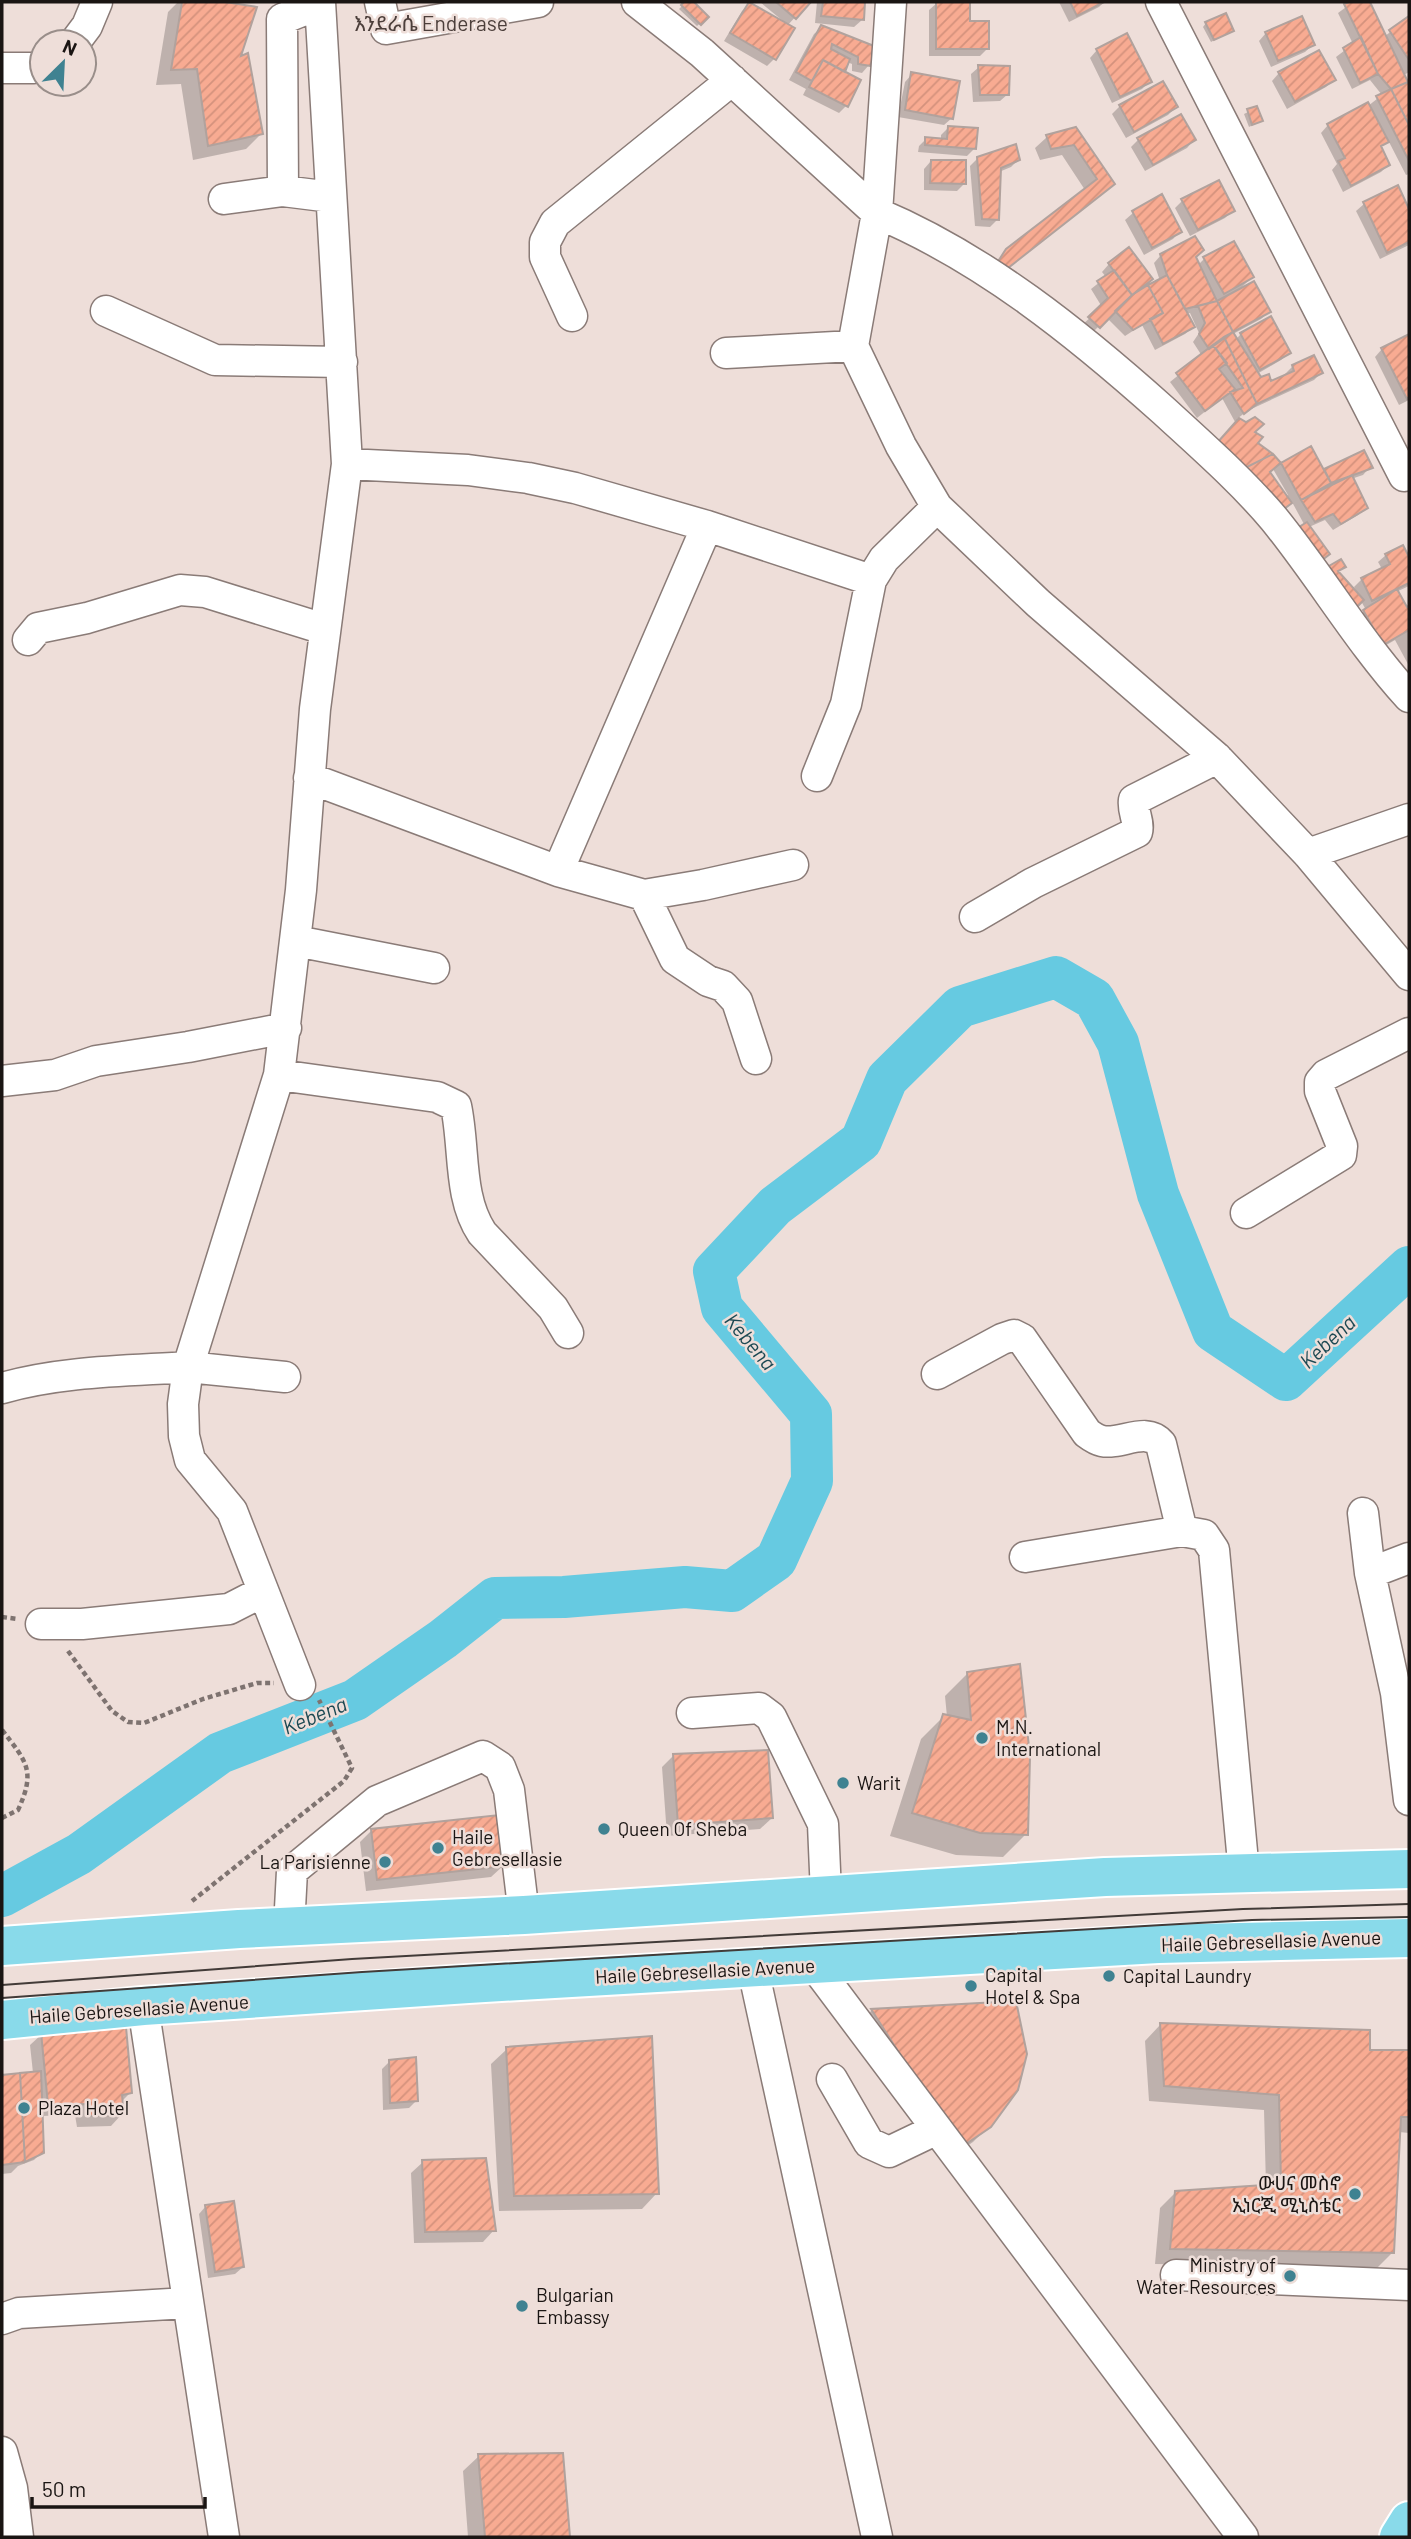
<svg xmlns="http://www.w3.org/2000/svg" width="1411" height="2539" font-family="Barlow,'Noto Sans Ethiopic',sans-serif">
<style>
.shadow{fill:#0003;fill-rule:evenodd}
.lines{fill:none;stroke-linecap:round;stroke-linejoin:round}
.river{stroke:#66cae1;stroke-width:42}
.building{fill:url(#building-hatch);stroke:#b1a29d;stroke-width:2}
.minor-casing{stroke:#8a7b77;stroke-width:33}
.major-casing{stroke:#fff;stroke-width:42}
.path{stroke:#7e7370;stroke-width:4.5;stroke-dasharray:5 3.5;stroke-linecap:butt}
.minor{stroke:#fff;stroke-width:30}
.major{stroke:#89daea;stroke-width:38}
.tram{stroke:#423b38;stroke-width:2}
.poi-dot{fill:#3f8291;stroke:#eeded9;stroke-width:2.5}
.labels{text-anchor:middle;stroke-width:5;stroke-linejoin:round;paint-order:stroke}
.poi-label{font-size:19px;fill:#1a1513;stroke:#eeded9;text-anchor:start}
.street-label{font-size:19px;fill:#1a1513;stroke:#eeded9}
.neighbourhood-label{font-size:21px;fill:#4c3f3b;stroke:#eeded9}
.water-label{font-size:21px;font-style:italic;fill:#1c4953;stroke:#eeded9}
</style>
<defs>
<pattern id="building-hatch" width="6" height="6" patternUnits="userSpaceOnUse" patternTransform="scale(1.75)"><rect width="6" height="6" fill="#f8ab92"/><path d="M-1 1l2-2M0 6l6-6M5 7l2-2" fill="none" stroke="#d4927d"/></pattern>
</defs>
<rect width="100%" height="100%" fill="#eeded9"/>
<path class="shadow" d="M178,2H214L255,9L238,59L261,134L246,149L193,160L181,84L156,85L168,12Z
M686,2H692L707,17L697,26L679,9Z
M760,2H809L787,26L774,59L767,66L724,41L742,11L750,4L782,23L783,21Z
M817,2H864L862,20L854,27L815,23Z
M965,2H968V22L987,49L980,56H929V10L937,3Z
M1059,2H1104L1099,7L1069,22Z
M1353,2H1368L1385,36L1409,18V72L1404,75L1409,85V174L1406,175L1388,140L1380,148L1388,165L1381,172L1343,192L1332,170L1337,164L1321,133L1328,125L1368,106L1382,95L1370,80L1352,89L1336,57L1353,44L1338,13Z
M1206,23L1232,30L1211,42L1203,27Z
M822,27L869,65L862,73L852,71V64L847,62L842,72L846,106L839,113L803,95L806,89L789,80L814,34Z
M1266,33L1313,45L1305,52L1271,67L1259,41Z
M1097,50L1150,81L1142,89L1112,103L1090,58Z
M979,67L1008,94L1000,101L973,102L971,74Z
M1279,73L1333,80L1326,87L1287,109L1272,81Z
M912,74L952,118L944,125L898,117L905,82Z
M1120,106L1176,107L1168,115L1126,138L1112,114Z
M1256,108L1261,121L1249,127L1244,114Z
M949,127L975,148L967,156L918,152L919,146L926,139L941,140V135Z
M1075,129L1113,184L995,279V263L1007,250L1085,190L1062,155L1040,160L1035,148L1047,137Z
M1139,139L1194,140L1187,148L1145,171L1131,147Z
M978,158L1018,160L1011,167L999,172L998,219L990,227L975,226L970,166Z
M931,161L965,183L957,191L924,190V169Z
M1397,188L1409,213V245L1380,259L1356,211L1364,204Z
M1161,197L1180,231L1173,239L1144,255L1125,220L1133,213Z
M1182,201L1233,210L1225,218L1190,236L1175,208Z
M1161,255L1194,258L1198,265L1204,259L1252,277L1238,291L1269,312L1261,319L1233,334L1236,339L1241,334L1289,353L1281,360L1257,374L1269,384L1286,377L1285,374L1293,366L1321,373L1314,380L1247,411L1237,419L1246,424L1253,432L1256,443L1280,465L1310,449L1323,471L1363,452L1370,467L1363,475L1351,479L1366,507L1358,515L1333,530L1325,520L1309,527L1305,526L1292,502L1283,510L1222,398L1197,418L1170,382L1202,356L1193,342L1199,333L1190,313L1186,314L1193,327L1185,334L1155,350L1142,325L1125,336L1107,318L1091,334L1082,325L1102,307L1091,289L1106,277L1102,272L1109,264L1151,279L1141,290L1160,281L1154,263ZM1273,469L1288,495L1286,497L1268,473Z
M1409,336V400L1399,405L1375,357L1382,349Z
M1403,547L1409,560V586L1396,592L1407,609L1409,608V666L1395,640L1376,651L1357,618L1366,610L1361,601L1316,579L1344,567L1337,573L1358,594L1354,587L1362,579L1382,569L1378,562L1386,555Z
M968,1673L1026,1834L1003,1857L956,1855L890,1836L921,1739L944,1716L947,1717L945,1696Z
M674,1755L772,1818L760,1829L667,1836L662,1767Z
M372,1830L503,1866L491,1877L366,1891L360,1842Z
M1015,2003L989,2126L973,2142L944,2162L857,2026L872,2010Z
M1160,2025L1368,2051H1409V2133L1399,2132L1393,2252L1377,2268L1155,2264L1160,2208L1176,2192L1266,2187L1264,2110L1149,2101L1145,2041Z
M42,2034L130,2093L121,2102L122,2114L111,2126L77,2127L75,2115L41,2116L42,2152L34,2160L18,2166L11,2173L2,2174V2076L33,2073L30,2045Z
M507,2049L657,2193L642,2209L499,2211L491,2064Z
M389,2062L416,2101L409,2108L383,2110L382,2069Z
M423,2162L494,2230L483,2242L414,2243L411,2173Z
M206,2206L243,2267L235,2274L208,2278L199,2214Z
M561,2455L568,2537H468L463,2471L479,2456Z"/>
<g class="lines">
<path class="river" d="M2,1896L79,1854L220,1753L355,1700L443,1639L495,1598L564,1597L685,1587L732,1591L776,1560L812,1481L811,1414L722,1308L714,1271L775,1206L861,1141L887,1079L960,1007L1056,977L1094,999L1118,1043L1158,1194L1213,1331L1286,1380L1409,1267"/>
</g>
<path class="building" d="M182,2H225L257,7L241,56L248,53L263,134L208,146L197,69L171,70Z
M684,2H694L709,17L701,25L681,5Z
M749,2L795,28L776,60L730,33Z
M776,2H811L796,19Z
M823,2H865L864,20L821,16Z
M936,2H970V21H989V49H936Z
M1070,2H1104L1077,16Z
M1349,2H1370L1408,82L1391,89L1378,74L1344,4Z
M1226,13L1234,31L1214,40L1205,22Z
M1302,16L1315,45L1278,61L1265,32Z
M1409,16V60L1389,30Z
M821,25L874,46L871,66L858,64V57L832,44L831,49L850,59L845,72L823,60L812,81L796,72Z
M1127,33L1152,82L1120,97L1096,49Z
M1361,37L1378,74L1360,83L1343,48Z
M1319,50L1336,80L1295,102L1278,72Z
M823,60L861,80L848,107L809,87Z
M978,65L1010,66L1009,95H980Z
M911,72L960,81L953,119L905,110Z
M1163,81L1178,107L1134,132L1119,105Z
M1408,82L1409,84V125L1391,89Z
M1391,89L1409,125V161L1376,96Z
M1368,102L1389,142L1381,146L1390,165L1351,186L1338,161L1345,158L1327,124Z
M1257,106L1263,121L1252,125L1247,109Z
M1181,114L1196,140L1153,165L1137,138Z
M948,126L978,128L976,149L925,145V137L947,139Z
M1076,127L1115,184L1008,268L997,263L1006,249L1097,179L1074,145L1051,149L1046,135Z
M1016,144L1020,160L1001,168L999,220L982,219L977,157Z
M931,160H966V184L930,183Z
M1219,180L1235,211L1198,230L1181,199Z
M1398,185L1409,209V242L1387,253L1363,202Z
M1162,194L1182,232L1152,248L1132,211Z
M1195,236L1204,250L1196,257L1217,301L1185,309L1167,275L1160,254Z
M1234,241L1254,277L1224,294L1203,257Z
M1129,247L1153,279L1132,295L1108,263Z
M1114,270L1132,295L1100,328L1088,317L1108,298L1097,281Z
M1167,275L1195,327L1163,344L1150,319L1163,313L1148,285Z
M1254,281L1271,312L1233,332L1217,301Z
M1148,285L1163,313L1133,330L1115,311L1132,295Z
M1217,301L1233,332L1209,349L1199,334L1205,323L1198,306Z
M1271,316L1291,353L1260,370L1240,333Z
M1233,332L1261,377L1269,374L1271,381L1294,371L1292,365L1314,355L1323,373L1257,404L1224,337Z
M1409,334V397L1407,399L1381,348Z
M1224,337L1257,404L1244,414L1230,392L1243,388L1213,345Z
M1213,345L1227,363L1219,369L1235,389L1205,411L1176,373Z
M1255,417L1264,424L1255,432L1263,437L1258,443L1273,454L1245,468L1217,443L1239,418L1246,422Z
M1311,446L1331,483L1301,500L1281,463Z
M1364,450L1373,468L1331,483L1324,469Z
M1273,454L1281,463L1270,472L1292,503L1280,512L1245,468Z
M1352,475L1368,508L1341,524L1333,514L1315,522L1301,500Z
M1307,522L1330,554L1317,564L1294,530Z
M1403,545L1409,557V583L1372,601L1361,578L1390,564L1385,554Z
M1341,559L1346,567L1338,571L1364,600L1355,609L1322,570Z
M1397,589L1407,607L1409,606V630L1383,645L1363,610Z
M1020,1664L1030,1756L1028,1835L980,1833L912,1813L943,1714L971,1720L967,1672Z
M768,1750L773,1818L678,1825L673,1754Z
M499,1815L505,1866L377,1880L371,1829Z
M1016,2001L1027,2054L1018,2090L991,2127L960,2148L871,2009Z
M1160,2023L1370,2030V2050H1409V2117H1401L1394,2253L1170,2249L1175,2191L1281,2184L1279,2095L1164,2086Z
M126,2027L132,2093L122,2095L124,2115L88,2116L86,2104L48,2105L41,2032Z
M652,2036L659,2194L514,2196L506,2047Z
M416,2057L418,2101L390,2103L389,2060Z
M41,2071L44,2153L25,2162L20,2073Z
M20,2073L25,2162L2,2165V2075Z
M486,2158L496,2231L425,2232L422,2160Z
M234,2201L244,2267L215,2272L205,2205Z
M563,2453L570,2537H485L478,2454Z"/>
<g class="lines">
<defs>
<path id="minor" d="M380,2L386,29L538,2
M637,2L702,53L877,213C984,258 1078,334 1164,411C1202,446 1241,480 1274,519C1321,577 1359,642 1409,697
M891,2L877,213L853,346L901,446L937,507L1038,603L1217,758L1308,854L1409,975
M1161,2L1404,476L1409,473
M75,42L87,26L97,2
M2,68H34L42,66
M283,191L282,19L319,4
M224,199L283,191L331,197
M106,311L215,360L342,362
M572,316L545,257V242L555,223L732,80
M726,353L853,346
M347,464L468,470L528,478L575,488L707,526L871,580L846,704L817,776
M871,580L884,559L937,507
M28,640L38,628L87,618L180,590L205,592L324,629
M309,778L558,871L707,526
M1308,854L1409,819
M558,871L644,895L703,885L793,865
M644,895L675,959L708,981L723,986L737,1001L756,1059
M975,917L1033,883L1137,832C1140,822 1132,811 1134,800L1217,758
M296,941L434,968
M279,1075L437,1097L456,1106C465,1148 458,1197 482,1233L553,1308L568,1333
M2,1081L55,1075L96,1061L188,1047L286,1028
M1246,1213L1341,1155L1342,1146L1320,1091V1082L1326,1075L1409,1033
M937,1374L1002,1339L1014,1335L1022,1339L1087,1433C1091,1436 1097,1440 1102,1441C1121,1445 1147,1426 1161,1444L1182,1531
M285,1377L188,1367L183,1404L184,1436L190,1460L232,1511L300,1685
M2,1388C62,1371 126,1371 188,1367L279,1075L301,890L315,709L347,464L320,2
M1363,1513L1370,1573L1396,1693L1409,1800
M1025,1557L1182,1531L1204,1535L1214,1550L1244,1873
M1370,1573L1409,1558
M41,1624H82L229,1609L262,1592
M692,1713L759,1708L771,1717L823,1824L826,1894
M289,1927L292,1871L377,1801L483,1756L500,1767L509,1790L524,1915
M814,1965L1243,2537
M753,1969L877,2537
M143,2006L224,2537
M832,2079L869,2143L889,2152L937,2129
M1176,2275L1409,2285
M2,2319L19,2313L187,2303
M2,2452L12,2488L18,2537"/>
<path id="major" d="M2,1946L239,1929L524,1915L1105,1877L1409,1869
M2,2020L143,2006L468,1984L1158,1944L1409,1938
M1399,2537L1409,2521"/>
</defs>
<use href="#minor" class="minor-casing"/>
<use href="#major" class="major-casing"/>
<path class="path" d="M2,1617L18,1619
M68,1651L112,1711L128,1722L144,1723L203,1699L257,1683H274
M2,1730C27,1762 36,1771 18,1810L2,1818
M192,1901L344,1781L352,1768L319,1700"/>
<use href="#minor" class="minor"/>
<use href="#major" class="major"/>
<path class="tram" d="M2,1985L352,1959L1243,1909L1409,1904
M2,1998L362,1972L1162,1925L1252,1920L1409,1917"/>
</g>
<g class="poi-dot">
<circle cx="982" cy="1738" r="7"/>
<circle cx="843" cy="1783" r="7"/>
<circle cx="604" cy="1829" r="7"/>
<circle cx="438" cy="1848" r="7"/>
<circle cx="385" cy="1862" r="7"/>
<circle cx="1109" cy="1976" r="7"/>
<circle cx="971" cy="1986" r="7"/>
<circle cx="24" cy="2108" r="7"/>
<circle cx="1355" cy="2194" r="7"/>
<circle cx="1290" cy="2276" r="7"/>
<circle cx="522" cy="2306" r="7"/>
</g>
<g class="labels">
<g class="poi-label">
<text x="996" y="1734">M.N.<tspan x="996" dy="22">International</tspan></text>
<text x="857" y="1790">Warit</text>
<text x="618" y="1836">Queen Of Sheba</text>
<text x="452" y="1844">Haile<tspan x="452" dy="22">Gebresellasie</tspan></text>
<text x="371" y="1869" text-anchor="end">La Parisienne</text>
<text x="985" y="1982">Capital<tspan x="985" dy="22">Hotel &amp; Spa</tspan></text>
<text x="1123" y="1983">Capital Laundry</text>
<text x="38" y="2115">Plaza Hotel</text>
<text x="1341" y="2190" text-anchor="end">ውሀና መስኖ<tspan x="1341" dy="22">ኢነርጂ ሚኒስቴር</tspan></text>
<text x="1276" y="2272" text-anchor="end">Ministry of<tspan x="1276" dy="22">Water Resources</tspan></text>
<text x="536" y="2302">Bulgarian<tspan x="536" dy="22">Embassy</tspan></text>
</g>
<g class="street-label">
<text transform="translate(1271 1941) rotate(-2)" y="7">Haile Gebresellasie Avenue</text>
<text transform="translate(705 1971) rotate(-3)" y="7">Haile Gebresellasie Avenue</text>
<text transform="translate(139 2009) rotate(-4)" y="7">Haile Gebresellasie Avenue</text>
</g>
<g class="neighbourhood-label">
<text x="431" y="31">እንደራሴ Enderase</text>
</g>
<g class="water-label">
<text transform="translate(750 1342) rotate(50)" y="7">Kebena</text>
<text transform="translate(1328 1342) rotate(-43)" y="7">Kebena</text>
<text transform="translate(315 1716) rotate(-22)" y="7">Kebena</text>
</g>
</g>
<rect width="1411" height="2539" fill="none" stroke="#1a1513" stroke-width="7"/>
<g transform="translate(63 63) rotate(24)"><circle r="33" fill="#eeded9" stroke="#998e8a" stroke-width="2"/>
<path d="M0-5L12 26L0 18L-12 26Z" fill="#3f8291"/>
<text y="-10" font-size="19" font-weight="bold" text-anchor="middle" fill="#1a1513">N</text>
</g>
<path d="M32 2497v10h173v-10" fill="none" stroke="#1a1513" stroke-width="3.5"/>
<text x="42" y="2497" font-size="21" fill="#1a1513" stroke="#eeded9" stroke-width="5" paint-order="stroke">50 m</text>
</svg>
